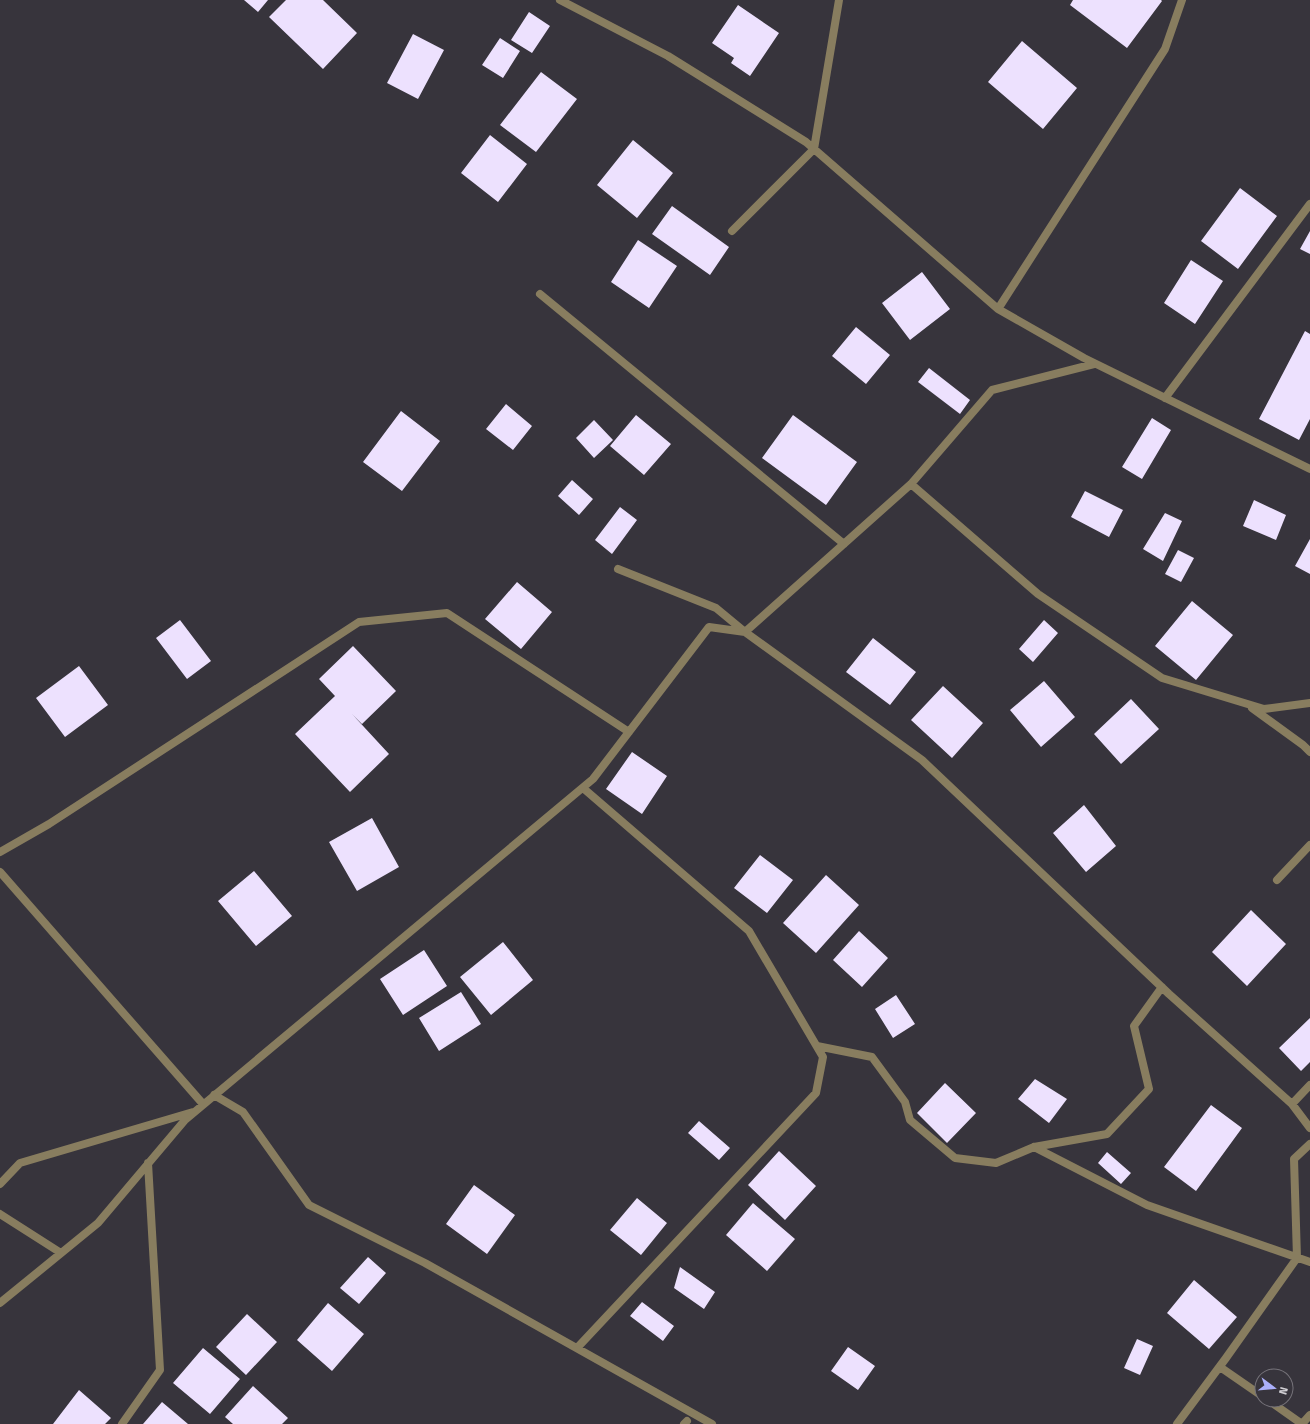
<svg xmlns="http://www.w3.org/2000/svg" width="1310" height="1424" font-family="'Fira Sans',sans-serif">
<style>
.building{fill:#ede1fe}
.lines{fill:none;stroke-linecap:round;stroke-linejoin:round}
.street{stroke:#887d5f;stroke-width:8}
</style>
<rect width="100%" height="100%" fill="#37343c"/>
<path class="building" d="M244,0H268L258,12Z
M286,0H323L357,33L323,69L269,17Z
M1073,0H1161L1162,1L1127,48L1070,5Z
M738,5L779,33L750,76L731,63L734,58L712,43Z
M529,12L550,26L532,53L511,40Z
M413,34L444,50L418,99L387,83Z
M500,38L520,51L503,78L482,65Z
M1022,41L1077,88L1043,129L988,82Z
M541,72L577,99L536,152L500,125Z
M490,135L527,164L498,202L461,173Z
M633,140L673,173L637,218L597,185Z
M1240,188L1277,216L1238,269L1201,241Z
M672,206L729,247L710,275L652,234Z
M1310,231V254L1300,249Z
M638,240L677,266L649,308L611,282Z
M1191,260L1223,281L1195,324L1164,303Z
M922,272L950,309L910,340L882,303Z
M856,327L890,355L866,384L832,356Z
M1305,331L1310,334V419L1299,440L1259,419Z
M929,368L970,400L960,414L918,382Z
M506,404L532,426L513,450L486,429Z
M401,411L440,441L402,491L363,462Z
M636,415L671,444L644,475L610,446Z
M793,415L857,462L826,505L762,458Z
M1152,418L1171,430L1142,479L1122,467Z
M594,420L613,440L594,458L576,438Z
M572,480L593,499L579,515L558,496Z
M1085,491L1123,510L1109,537L1071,517Z
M1254,500L1286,515L1276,540L1243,526Z
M620,507L637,520L612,554L595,540Z
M1165,513L1182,521L1163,561L1143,549Z
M1310,539V574L1295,566Z
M1178,550L1194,558L1181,582L1165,574Z
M517,582L552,612L521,649L485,619Z
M1192,601L1233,635L1196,680L1155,646Z
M180,620L211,661L187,679L156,638Z
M1044,620L1058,633L1033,662L1019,649Z
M873,638L916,672L890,705L846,672Z
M353,646L396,691L362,724L352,714L389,754L350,792L295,734L335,696L319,679Z
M79,666L108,705L65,737L36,698Z
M1044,681L1075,717L1041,747L1010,710Z
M943,686L983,723L952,758L911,720Z
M1131,699L1159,729L1121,764L1094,734Z
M632,752L667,776L642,814L606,789Z
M1084,805L1116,846L1086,872L1053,833Z
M372,818L399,867L357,891L329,842Z
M760,855L793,880L767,913L734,888Z
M254,871L292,916L256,946L218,901Z
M826,875L859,905L816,953L783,923Z
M1251,910L1286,944L1247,986L1212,952Z
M859,931L888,958L862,987L833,960Z
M503,942L533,980L491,1015L460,977Z
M424,950L447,986L403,1015L380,979Z
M461,992L481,1024L439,1051L419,1018Z
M896,995L915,1024L893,1038L875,1009Z
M1310,1018V1062L1301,1071L1279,1048Z
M1035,1079L1067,1099L1049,1123L1018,1099Z
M945,1083L976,1113L947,1143L917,1113Z
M1211,1105L1242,1128L1196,1191L1164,1167Z
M699,1121L730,1148L719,1160L688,1133Z
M779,1151L816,1186L785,1220L748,1185Z
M1107,1152L1131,1173L1121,1184L1098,1163Z
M474,1185L515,1215L487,1254L446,1224Z
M637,1198L667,1223L641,1255L610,1230Z
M753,1203L795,1239L767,1271L726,1235Z
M368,1257L386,1273L359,1304L340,1288Z
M680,1267L715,1292L704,1309L674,1288Z
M1194,1280L1237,1317L1209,1349L1167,1313Z
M642,1302L674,1326L663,1341L630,1316Z
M328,1303L364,1334L332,1371L297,1340Z
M247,1314L277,1342L246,1375L216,1347Z
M1137,1339L1153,1346L1140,1375L1124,1368Z
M848,1347L875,1366L858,1390L831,1371Z
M203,1348L240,1379L210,1414L173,1383Z
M253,1386L288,1418L282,1424H233L225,1417Z
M79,1390L111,1418L105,1424H53Z
M162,1402L188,1424H143Z"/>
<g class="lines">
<path class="street" d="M560,0L668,56L806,142L998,309L1084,358L1310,469
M732,231L814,149L839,0
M540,294L844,544
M998,309L1165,49L1182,0
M1165,398L1310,204
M911,484L1038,594L1162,678L1264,709L1310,703
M618,569L716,608L745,632L922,760L1169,994L1292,1104L1310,1128
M1252,708L1303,745L1310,752
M0,852L49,824L359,622L447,613L629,732
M0,872L203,1104
M1277,880L1310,845
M817,1046L872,1057L905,1102L910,1120L955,1158L996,1163L1034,1147L1107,1134L1149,1089L1134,1026L1162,987
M214,1095L243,1112L309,1205L425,1263L712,1424
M1292,1104L1310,1085
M1034,1147L1147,1205L1310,1262
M0,1184L20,1163L193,1112
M0,1214L61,1253
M0,1303L98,1223L185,1120L593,779L709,627L745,632L911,484L992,390L1094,364
M577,1348L816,1093L823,1057L749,931L583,788
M1220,1367L1262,1396
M1268,1400L1302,1424L1310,1415
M122,1424L160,1370L148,1163
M684,1424L687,1421
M1177,1424L1226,1358L1297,1258L1294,1159L1310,1144"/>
</g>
<g transform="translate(1274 1388) rotate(106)"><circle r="19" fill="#37343c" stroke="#757279"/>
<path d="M0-3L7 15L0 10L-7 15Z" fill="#abaffb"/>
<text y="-6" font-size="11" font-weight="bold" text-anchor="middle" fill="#d2d0d5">N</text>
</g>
</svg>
